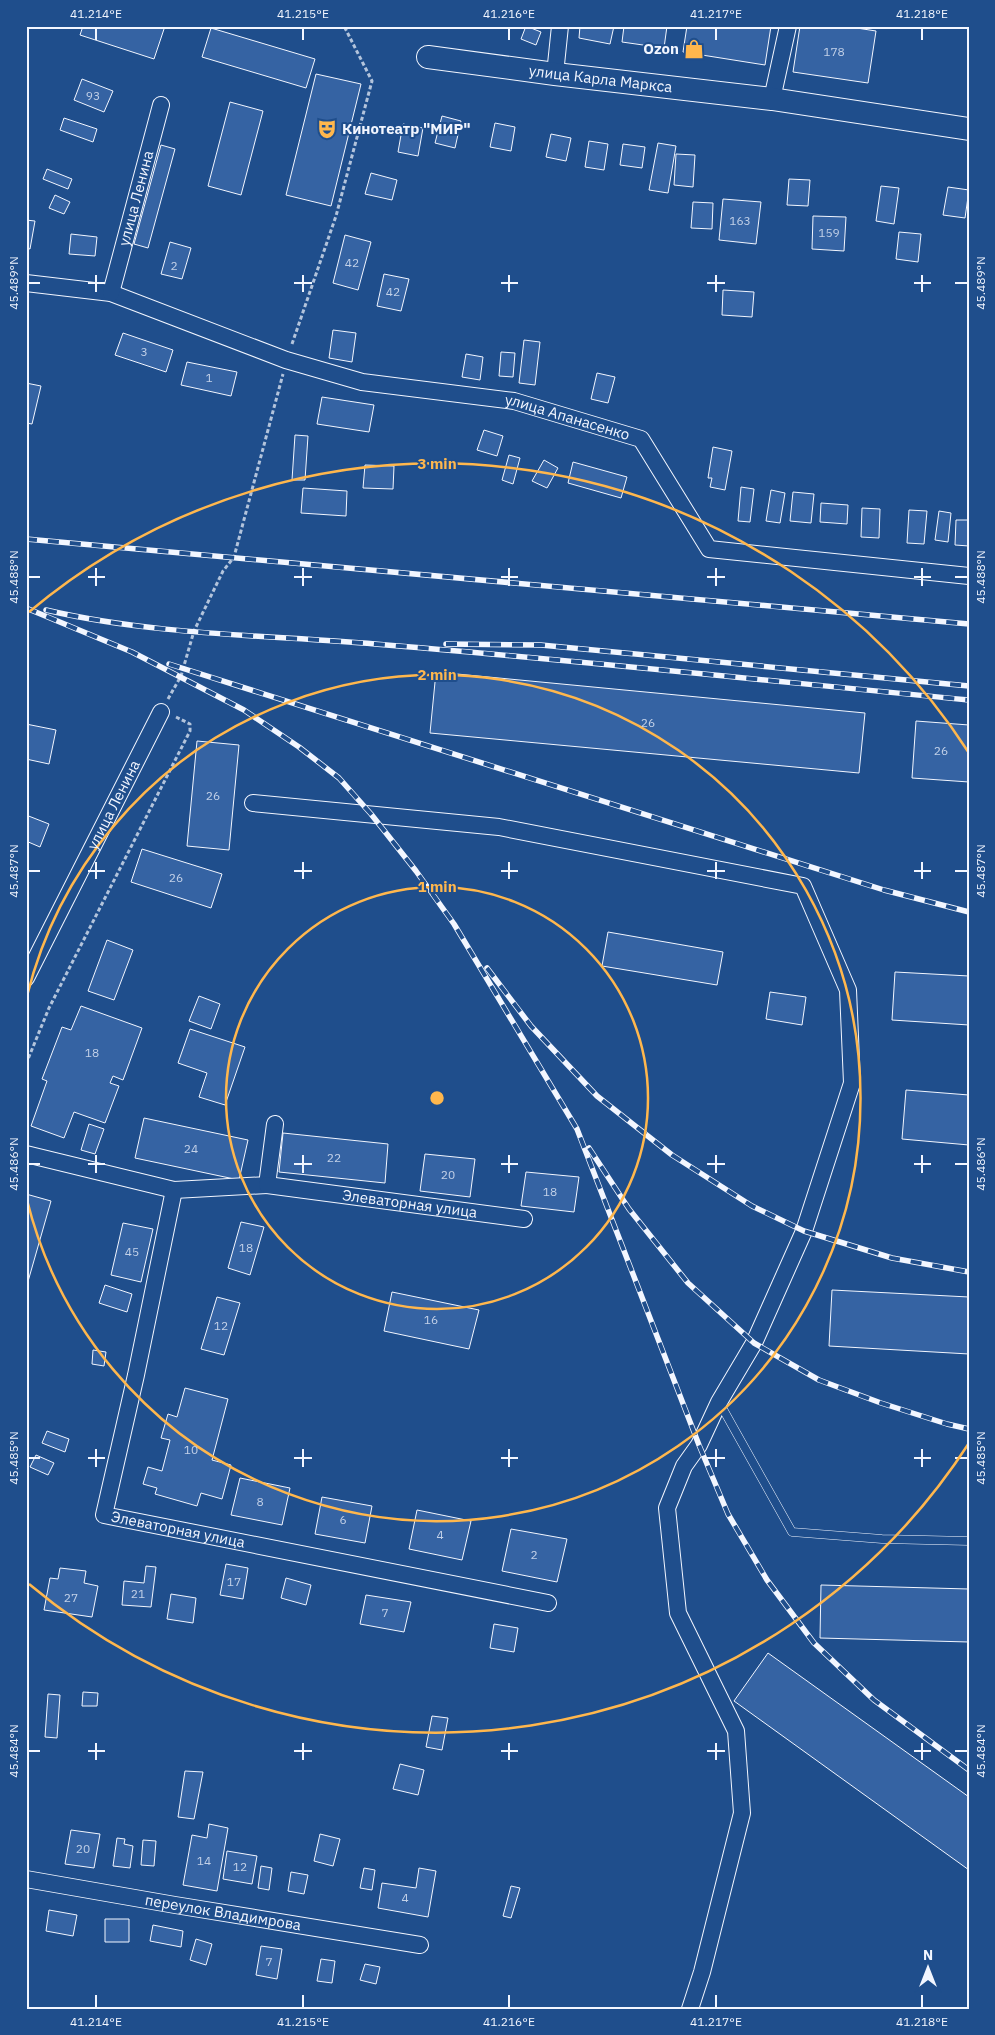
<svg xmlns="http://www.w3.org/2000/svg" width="995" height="2035" font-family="'IBM Plex Sans',sans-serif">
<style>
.building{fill:#3563a3;stroke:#f2f6ff}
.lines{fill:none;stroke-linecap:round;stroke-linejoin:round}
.lane-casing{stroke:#f2f6ff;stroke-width:9}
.street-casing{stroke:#f2f6ff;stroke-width:18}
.secondary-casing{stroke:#f2f6ff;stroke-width:24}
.path{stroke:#b3c4dc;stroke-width:3;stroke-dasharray:4 2.5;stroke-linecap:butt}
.lane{stroke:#1f4e8c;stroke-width:8}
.street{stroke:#1f4e8c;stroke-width:16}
.secondary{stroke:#1f4e8c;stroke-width:22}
.rail-casing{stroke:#f2f6ff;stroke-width:5.5}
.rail{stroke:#1f4e8c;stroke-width:4;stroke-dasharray:11;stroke-linecap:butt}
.ticks{fill:none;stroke:#f2f6ff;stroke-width:2}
.ring{fill:none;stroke:#ffb74d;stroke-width:2.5}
.labels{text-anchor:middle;stroke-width:4;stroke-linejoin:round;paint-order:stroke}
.number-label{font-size:12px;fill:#c3d1e8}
.poi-label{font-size:15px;font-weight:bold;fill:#f2f6ff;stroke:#1f4e8c;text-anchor:end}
.street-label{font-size:15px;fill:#f2f6ff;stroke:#1f4e8c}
.centre{fill:#ffb74d;stroke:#1f4e8c;stroke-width:2.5}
.ring-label{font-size:15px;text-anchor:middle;font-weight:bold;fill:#ffb74d;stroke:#1f4e8c;stroke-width:4;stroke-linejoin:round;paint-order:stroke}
.neatline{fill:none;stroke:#f2f6ff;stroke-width:2}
.ticks-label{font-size:12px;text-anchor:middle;fill:#f2f6ff}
</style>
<rect width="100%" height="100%" fill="#1f4e8c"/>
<path class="building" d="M83,26H165L154,59L80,35Z
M526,26L541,32L536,45L521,39Z
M580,26H614L610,44L579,38Z
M624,26H667L664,48L622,42Z
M687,26H771L765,65L683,52Z
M800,26H844L876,31L868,83L793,72Z
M211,28L315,59L306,88L202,57Z
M316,74L361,84L331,206L286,195Z
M82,79L113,91L104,112L74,100Z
M230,102L263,111L241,195L208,186Z
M442,116L461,121L455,148L435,143Z
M64,118L97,129L93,142L60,130Z
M495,123L515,127L511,151L490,147Z
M403,124L423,128L418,156L398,152Z
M551,134L571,138L566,161L546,157Z
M589,141L608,144L604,170L585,167Z
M658,143L676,146L668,193L649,190Z
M623,144L645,147L642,168L620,165Z
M161,145L175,149L148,248L134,244Z
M676,154L695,155L693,187L674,185Z
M47,169L72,179L68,189L43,179Z
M371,173L397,180L392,200L365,194Z
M789,179L810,180L808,206L787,205Z
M881,186L899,188L894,224L876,221Z
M948,187L969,190L965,218L943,215Z
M55,195L70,202L64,214L49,208Z
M723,199L761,202L756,244L719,240Z
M693,202L713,203L712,229L691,228Z
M813,216L846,217L844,251L812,249Z
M26,220L35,221L30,249L26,248Z
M899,232L921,234L918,262L896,259Z
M71,234L97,237L95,256L69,254Z
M345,235L371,242L358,290L333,283Z
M170,242L191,248L182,279L161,274Z
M384,274L409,279L401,311L377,306Z
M723,290L754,292L752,317L722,315Z
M333,330L356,333L352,362L329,358Z
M123,333L173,350L166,372L115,355Z
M524,340L540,342L535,385L519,383Z
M501,352L515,353L513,377L499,376Z
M466,354L483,357L480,380L462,377Z
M187,362L237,372L231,396L181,385Z
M597,373L615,377L608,403L591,399Z
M26,383L41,386L32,424L26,423Z
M322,397L374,405L369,432L317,424Z
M484,430L503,436L497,456L477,450Z
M295,435L308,436L305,480H292Z
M713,447L732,451L725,490L710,487L712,478H708Z
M509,455L520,458L513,484L502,480Z
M544,460L558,468L547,488L532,481Z
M573,462L627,477L621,498L568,483Z
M365,465L394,466L393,489L363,488Z
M741,487L754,489L750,522L738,521Z
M303,488L347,491L346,516L301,513Z
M771,490L785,493L780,523L766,521Z
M793,492L814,494L811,523L790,521Z
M821,503L848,505L847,524L820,522Z
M862,508L880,509L879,538L861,537Z
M909,510L927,511L924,544L907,543Z
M939,511L951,513L948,542L935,540Z
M956,520H969V546L955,545Z
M436,672L865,713L859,773L430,733Z
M916,721L969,725V782L912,778Z
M26,724L56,730L49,764L26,759Z
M197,741L239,745L229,850L187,846Z
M26,815L49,824L40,847L26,841Z
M142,849L222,874L211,908L131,882Z
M608,932L723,952L717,985L602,966Z
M107,940L133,950L114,1000L88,991Z
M895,972L969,976V1025L892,1020Z
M770,992L806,997L802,1025L766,1019Z
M199,996L220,1004L211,1029L189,1021Z
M81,1006L142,1028L123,1080L113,1076L110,1083L119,1086L105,1123L74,1112L64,1138L31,1126L47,1081L42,1079L62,1027L71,1030Z
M190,1029L245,1047L225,1105L199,1097L207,1073L178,1063Z
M906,1090L969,1095V1145L902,1139Z
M144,1118L248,1140L239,1180L135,1158Z
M89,1124L104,1129L95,1154L81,1150Z
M283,1133L388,1144L385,1183L279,1172Z
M425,1154L475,1159L470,1197L420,1191Z
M526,1172L579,1177L574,1212L521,1206Z
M26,1194L51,1201L27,1285H26Z
M241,1222L264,1227L250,1275L228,1268Z
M123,1223L153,1229L141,1282L111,1275Z
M105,1285L132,1294L127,1312L99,1303Z
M832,1290L969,1297V1354L829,1346Z
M392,1292L479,1310L469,1349L384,1331Z
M217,1297L240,1303L224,1355L201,1349Z
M93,1350L106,1352L104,1366L92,1364Z
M185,1388L228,1399L212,1460L231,1465L222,1499L201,1493L197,1506L155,1494L157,1488L143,1484L148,1467L162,1471L170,1440L161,1438L168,1414L177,1417Z
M47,1431L69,1439L65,1452L42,1443Z
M36,1455L54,1463L48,1475L30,1467Z
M240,1478L290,1488L282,1525L231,1515Z
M322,1497L372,1506L365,1543L315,1534Z
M417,1510L471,1521L462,1560L409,1549Z
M511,1529L567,1539L557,1582L502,1571Z
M226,1564L248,1568L243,1599L220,1595Z
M146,1566L156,1567L151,1607L122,1605L124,1581L144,1583Z
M60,1568L86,1571L84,1583L98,1586L92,1617L44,1610L50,1578L58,1579Z
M286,1578L311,1585L306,1605L281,1598Z
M821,1585L969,1589V1642L820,1638Z
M171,1594L196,1598L193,1623L167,1619Z
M366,1595L411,1602L404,1632L360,1624Z
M494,1624L518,1628L514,1652L490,1648Z
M768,1653L969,1797V1870L734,1701Z
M83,1692L98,1693L97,1706H82Z
M48,1694L60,1695L57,1738L45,1737Z
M432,1716L448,1718L442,1750L426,1747Z
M400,1764L424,1770L418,1795L393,1789Z
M185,1771L203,1772L194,1819L178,1817Z
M209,1824L228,1828L217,1891L183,1885L192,1835L207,1838Z
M71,1830L100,1834L94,1868L65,1864Z
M320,1834L340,1839L333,1866L314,1861Z
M117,1838L125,1839L124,1844L133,1846L130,1868L113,1866Z
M143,1840L156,1841L154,1866L141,1865Z
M227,1851L257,1856L252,1884L223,1879Z
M261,1866L272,1868L269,1890L258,1888Z
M364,1868L375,1870L372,1890L360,1888Z
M419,1868L436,1871L428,1917L378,1908L382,1883L416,1888Z
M291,1872L308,1875L304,1894L288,1891Z
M511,1886L520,1888L511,1918L503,1916Z
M49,1910L77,1915L73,1936L46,1931Z
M105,1919H129V1942H105Z
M153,1925L183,1931L181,1947L150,1941Z
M196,1939L212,1944L206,1965L190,1960Z
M261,1946L282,1949L277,1979L256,1975Z
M321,1959L335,1961L332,1983L317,1981Z
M365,1964L380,1967L376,1984L360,1980Z"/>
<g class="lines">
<defs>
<path id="lane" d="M719,1402L792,1532L882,1539L969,1541"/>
<g id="street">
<path d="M555,74L560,26"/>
<path d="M772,99L788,26"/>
<path id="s1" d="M26,283L111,293L286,360L362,382L514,401L641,439L709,549L969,576"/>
<path id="s2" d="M111,293L161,105"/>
<path d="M253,803L499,827L803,886L848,990L852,1083L804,1231L754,1343L719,1402L699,1445L684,1466L667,1508L678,1613L736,1731L742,1813L702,1972L690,2009"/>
<path id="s3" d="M26,978L161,712"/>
<path d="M26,1154L174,1190L267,1185L275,1124"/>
<path id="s4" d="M267,1185L524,1219"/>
<path id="s5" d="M174,1190L136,1375L104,1515L548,1603"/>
<path id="s6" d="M26,1879L175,1905L420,1945"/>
</g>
<g id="secondary">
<path id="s7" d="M428,57L555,74L772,99L969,129"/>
</g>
</defs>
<use href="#lane" class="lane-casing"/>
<use href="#street" class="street-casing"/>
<use href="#secondary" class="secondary-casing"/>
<path class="path" d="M292,344L336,216L372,81L344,26
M168,699L181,676L194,631L223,571L234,557L283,374
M26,1064L49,1008L190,731V724L176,717"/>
<use href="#lane" class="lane"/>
<use href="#street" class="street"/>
<use href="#secondary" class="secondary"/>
<defs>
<path id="rail" d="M26,539L969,624
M26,608L132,652L244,710L299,747L339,778L371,814L416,871L454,924L577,1129L699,1445L728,1514L767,1580L814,1643L874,1700L969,1770
M46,610C153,635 265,635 375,644C573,660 771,681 969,700
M446,644L541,645L969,686
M169,664L884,890L969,912
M487,968L531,1026L597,1096L672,1155L752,1206L804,1231L892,1258L969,1272
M589,1148L629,1209L688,1283L754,1343L819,1380L881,1403L947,1424L969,1429"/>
</defs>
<use href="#rail" class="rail-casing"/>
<use href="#rail" class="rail"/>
</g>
<path class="ticks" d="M96,28V40M303,28V40M509,28V40M716,28V40M922,28V40M96,275V292M303,275V292M509,275V292M716,275V292M922,275V292M28,283H40M88,283H105M294,283H312M501,283H518M707,283H725M914,283H931M955,283H968M96,568V586M303,568V586M509,568V586M716,568V586M922,568V586M28,577H40M88,577H105M294,577H312M501,577H518M707,577H725M914,577H931M955,577H968M96,862V879M303,862V879M509,862V879M716,862V879M922,862V879M28,871H40M88,871H105M294,871H312M501,871H518M707,871H725M914,871H931M955,871H968M96,1155V1173M303,1155V1173M509,1155V1173M716,1155V1173M922,1155V1173M28,1164H40M88,1164H105M294,1164H312M501,1164H518M707,1164H725M914,1164H931M955,1164H968M96,1449V1467M303,1449V1467M509,1449V1467M716,1449V1467M922,1449V1467M28,1458H40M88,1458H105M294,1458H312M501,1458H518M707,1458H725M914,1458H931M955,1458H968M96,1743V1760M303,1743V1760M509,1743V1760M716,1743V1760M922,1743V1760M28,1751H40M88,1751H105M294,1751H312M501,1751H518M707,1751H725M914,1751H931M955,1751H968M96,1995V2008M303,1995V2008M509,1995V2008M716,1995V2008M922,1995V2008"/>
<g class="ring">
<circle cx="437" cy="1098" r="211"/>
<path d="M27 996A423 423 0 1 1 27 1200"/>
<path d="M969 1443A634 634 0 0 1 29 1584M29 612A634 634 0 0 1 969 753"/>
</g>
<defs>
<symbol id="shop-bare" viewBox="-9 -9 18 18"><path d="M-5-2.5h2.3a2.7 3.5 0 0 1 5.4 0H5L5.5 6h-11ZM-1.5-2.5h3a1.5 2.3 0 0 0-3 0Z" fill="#ffb74d" stroke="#1f4e8c" stroke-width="2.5" paint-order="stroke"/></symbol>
<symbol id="theatre-bare" viewBox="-9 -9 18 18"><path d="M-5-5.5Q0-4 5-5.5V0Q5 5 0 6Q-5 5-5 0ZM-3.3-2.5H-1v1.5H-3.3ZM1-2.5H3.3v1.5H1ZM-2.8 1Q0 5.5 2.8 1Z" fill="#ffb74d" stroke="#1f4e8c" stroke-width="2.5" paint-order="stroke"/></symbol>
</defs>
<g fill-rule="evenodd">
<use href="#shop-bare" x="680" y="35" width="28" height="28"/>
<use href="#theatre-bare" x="313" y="115" width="28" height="28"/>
</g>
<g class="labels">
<g class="number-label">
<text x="834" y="56">178</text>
<text x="93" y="100">93</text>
<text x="740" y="225">163</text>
<text x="829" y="237">159</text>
<text x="352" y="267">42</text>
<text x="174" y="270">2</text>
<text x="393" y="296">42</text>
<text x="144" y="356">3</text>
<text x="209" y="382">1</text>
<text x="648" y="727">26</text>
<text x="941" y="755">26</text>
<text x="213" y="800">26</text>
<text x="176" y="882">26</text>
<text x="92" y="1057">18</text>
<text x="191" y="1153">24</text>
<text x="334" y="1162">22</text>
<text x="448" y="1179">20</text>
<text x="550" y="1196">18</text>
<text x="246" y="1252">18</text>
<text x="132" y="1256">45</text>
<text x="431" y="1324">16</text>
<text x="221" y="1330">12</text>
<text x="191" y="1454">10</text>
<text x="260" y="1506">8</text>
<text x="343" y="1524">6</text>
<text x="440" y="1539">4</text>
<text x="534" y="1559">2</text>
<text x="234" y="1586">17</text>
<text x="138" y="1598">21</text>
<text x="71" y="1602">27</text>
<text x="385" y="1617">7</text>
<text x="83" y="1853">20</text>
<text x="204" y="1865">14</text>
<text x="240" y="1871">12</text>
<text x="405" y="1902">4</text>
<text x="269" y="1966">7</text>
</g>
<g class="poi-label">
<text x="679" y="54">Ozon</text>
<text x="342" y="134" text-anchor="start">Кинотеатр "МИР"</text>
</g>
<g class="street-label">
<text dy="5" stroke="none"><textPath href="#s7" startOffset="174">улица Карла Маркса</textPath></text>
<text dy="5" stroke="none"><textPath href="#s2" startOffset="98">улица Ленина</textPath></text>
<text dy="5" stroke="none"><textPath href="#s1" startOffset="561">улица Апанасенко</textPath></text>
<text dy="5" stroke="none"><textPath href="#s3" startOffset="194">улица Ленина</textPath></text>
<text dy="5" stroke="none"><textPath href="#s4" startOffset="144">Элеваторная улица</textPath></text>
<text dy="5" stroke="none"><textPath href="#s5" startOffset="408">Элеваторная улица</textPath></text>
<text dy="5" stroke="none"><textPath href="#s6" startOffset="200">переулок Владимрова</textPath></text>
</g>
</g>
<circle cx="437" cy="1098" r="8" class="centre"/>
<g class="ring-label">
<text x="437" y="469">3 min</text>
<text x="437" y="680">2 min</text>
<text x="437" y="892">1 min</text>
</g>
<rect width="995" height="2035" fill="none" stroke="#1f4e8c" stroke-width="55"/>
<g transform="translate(928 1968)" stroke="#1f4e8c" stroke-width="4" paint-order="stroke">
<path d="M0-4L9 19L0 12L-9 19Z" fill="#f2f6ff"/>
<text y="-8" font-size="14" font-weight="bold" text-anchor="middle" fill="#f2f6ff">N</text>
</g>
<rect x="28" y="28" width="940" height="1980" class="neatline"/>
<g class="ticks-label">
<text x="96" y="18">41.214°E</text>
<text x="303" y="18">41.215°E</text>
<text x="509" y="18">41.216°E</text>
<text x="716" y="18">41.217°E</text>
<text x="922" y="18">41.218°E</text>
<text transform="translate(14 283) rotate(-90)" y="4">45.489°N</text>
<text transform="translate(981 283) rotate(-90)" y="4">45.489°N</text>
<text transform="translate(14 577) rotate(-90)" y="4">45.488°N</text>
<text transform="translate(981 577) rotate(-90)" y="4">45.488°N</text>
<text transform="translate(14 871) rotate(-90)" y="4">45.487°N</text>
<text transform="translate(981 871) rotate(-90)" y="4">45.487°N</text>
<text transform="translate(14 1164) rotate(-90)" y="4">45.486°N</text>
<text transform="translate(981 1164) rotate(-90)" y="4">45.486°N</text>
<text transform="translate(14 1458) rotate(-90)" y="4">45.485°N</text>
<text transform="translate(981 1458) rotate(-90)" y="4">45.485°N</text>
<text transform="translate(14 1751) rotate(-90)" y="4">45.484°N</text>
<text transform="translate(981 1751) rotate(-90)" y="4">45.484°N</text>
<text x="96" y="2026">41.214°E</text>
<text x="303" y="2026">41.215°E</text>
<text x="509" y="2026">41.216°E</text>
<text x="716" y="2026">41.217°E</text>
<text x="922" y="2026">41.218°E</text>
</g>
</svg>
